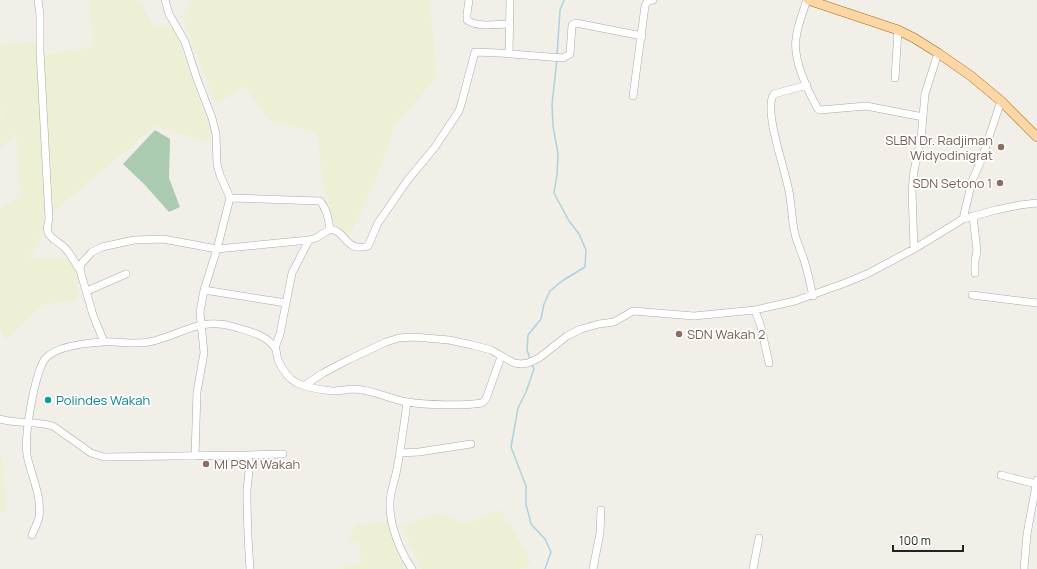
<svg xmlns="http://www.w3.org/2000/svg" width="1037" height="569" font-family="Manrope,sans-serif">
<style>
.farmland{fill:#eef0d5}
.cemetery{fill:#aacbaf}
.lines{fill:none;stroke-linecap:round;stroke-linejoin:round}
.stream{stroke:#aad3df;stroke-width:1.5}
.minor-casing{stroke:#a9a9a9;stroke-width:8}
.major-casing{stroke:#a06b00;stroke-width:10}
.minor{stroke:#fff;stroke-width:7}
.major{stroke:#fcd6a4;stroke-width:9}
.education-dot{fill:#8d6e63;stroke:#fff;stroke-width:1.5}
.culture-dot{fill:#0f9aa8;stroke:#fff;stroke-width:1.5}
.labels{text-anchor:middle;stroke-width:3.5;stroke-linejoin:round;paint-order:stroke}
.education-label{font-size:13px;fill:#785e54;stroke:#fff;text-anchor:end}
.culture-label{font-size:13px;fill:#0d838f;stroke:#fff;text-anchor:start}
</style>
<rect width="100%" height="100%" fill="#f2efe9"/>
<path class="farmland" d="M89,0H139L153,25L174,28L213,137L204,142L155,126L52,213L43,55L93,46Z
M191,0H430L437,78L396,123L377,178L350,235L335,226L323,186L317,133L270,121L245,87L216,104L182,17Z
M36,42L44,156L46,218L39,240L30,258H66L78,272L77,300L42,305L6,340L0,329V208L20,197L16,134L0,149V116H4L0,111V44Z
M0,456H3L6,512L0,513Z
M500,509L531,561L524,569H421L400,525L439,513L467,524Z
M390,521L401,558L408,569H341V566L361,563L359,544L348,541L355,525Z"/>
<path class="cemetery" d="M155,130L170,139L169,178L180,207L169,212L144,184L123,164Z"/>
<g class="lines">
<path class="stream" d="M557,55L560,10L564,0
M530,359L527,350L528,335L541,319L544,304L550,291L562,281L585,267L586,250L579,234L569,221L554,193L557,175L558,154L553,126L552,104L557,59
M532,364L534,369L526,392L518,408L511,447L526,486V504L531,524L545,539L551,552L545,569"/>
<defs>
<path id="minor" d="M38,0L40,15V51L49,219C43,239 55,237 66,249C71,255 75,263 80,270
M165,0L169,14L185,42L197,79L212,118L216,134L217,164L220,175L230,198L217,249L204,290L200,312L204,353L197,392L195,456
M469,0L467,14V20C478,28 496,24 509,24
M807,0C803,12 797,26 796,39C793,60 808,91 818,109L820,110L866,106L923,117
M509,54L510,0
M895,78L898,30
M807,85L774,94C762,111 788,175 790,198C792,210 792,222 795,234C797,243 801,251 804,260C808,272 810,284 813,296
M633,96L645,6L647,2L653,0
M230,198L320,201C327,209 328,218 330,229
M973,216L977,251L975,261V273
M963,219L972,181L982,158L1001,101
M914,249L912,191L914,171L921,139L925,94L938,53
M204,290L286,303
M87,291L126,274
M972,295L1037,303
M755,310L761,327L769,363
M104,342L93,315L80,270L81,264L92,252L102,247L134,240L163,239L217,249L309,240L316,238L330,229C347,231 345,253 368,246L378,223L407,181L435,147L459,111L462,101L475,52L499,53L563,58L570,54L572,25L576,23L642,36
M275,348L280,334L292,273L309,240
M305,385L323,373L350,359L386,342L399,338L414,337L449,340L472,345L491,350L514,363L521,364L528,363L539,358L567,336L581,329L599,324L614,322L633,311L694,316L755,310L795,301L845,283L867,274L914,249L963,219L996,210L1020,205L1037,203
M407,402C404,425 401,447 397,469C395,480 390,492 390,502C389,525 400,551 412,569
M0,419C17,424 36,421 53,426L91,453L104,457L247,455C252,466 247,480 247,492C247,517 248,543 250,569
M400,453L419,452L471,444
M247,455L283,454
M1001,475L1036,484
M32,535C34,529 38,523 39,517C42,495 31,476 27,455C24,435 34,380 43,362C51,346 87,343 103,342C119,341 133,345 149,342C181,336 198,316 235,327C248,331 267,335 275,348C277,351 277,357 278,360C282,369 289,379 297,383C305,387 323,390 332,391C340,391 348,389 355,389C373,390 390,399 407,402C425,405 464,406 482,403L486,399L501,357
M593,569L600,533L601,510
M753,569L759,538
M1024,569L1027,534L1037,480"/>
<path id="major" d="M808,0L898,30L914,38L938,53L971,76L1001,101L1037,137"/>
</defs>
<use href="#minor" class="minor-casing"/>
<use href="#major" class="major-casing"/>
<use href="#minor" class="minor"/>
<use href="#major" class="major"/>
</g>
<g class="education-dot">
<circle cx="1001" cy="147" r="4"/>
<circle cx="1000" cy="183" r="4"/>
<circle cx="679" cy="334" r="4"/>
<circle cx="206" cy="464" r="4"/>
</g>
<circle class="culture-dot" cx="48" cy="400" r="4"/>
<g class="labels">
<g class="education-label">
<text x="993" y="145">SLBN Dr. Radjiman<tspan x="993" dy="15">Widyodinigrat</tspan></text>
<text x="992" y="188">SDN Setono 1</text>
<text x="687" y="339" text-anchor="start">SDN Wakah 2</text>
<text x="214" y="469" text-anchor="start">MI PSM Wakah</text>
</g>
<g class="culture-label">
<text x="56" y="405">Polindes Wakah</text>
</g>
</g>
<path d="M893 545v6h70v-6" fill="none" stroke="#222222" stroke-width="2"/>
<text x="899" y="545" font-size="12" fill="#222222" stroke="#ffffff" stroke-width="3" paint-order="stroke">100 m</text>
</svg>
